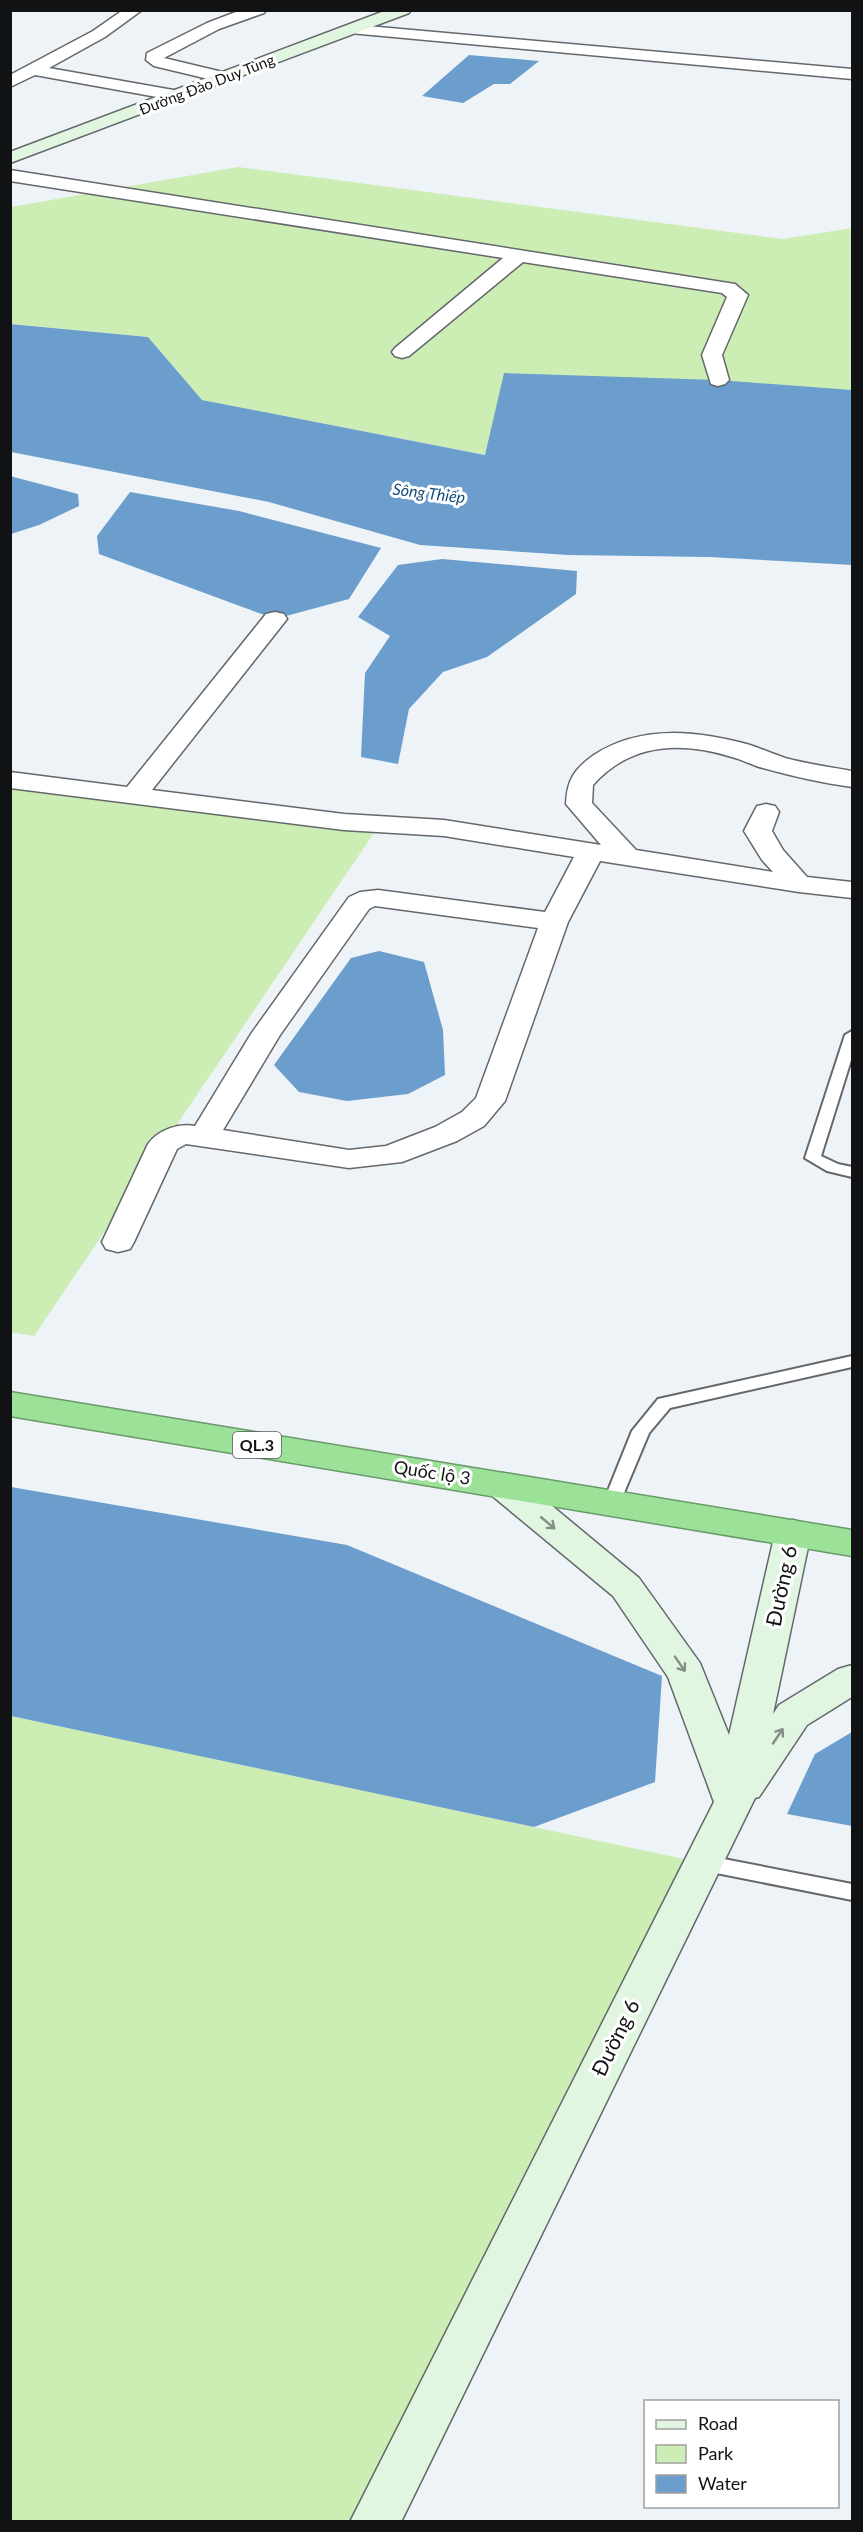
<svg xmlns="http://www.w3.org/2000/svg" width="863" height="2532" font-family="Lato,sans-serif">
<style>
.green{fill:#cceeb4}
.water{fill:#6b9ecd}
.lines{fill:none;stroke-linecap:round;stroke-linejoin:round}
.lane-casing{stroke:#64676b;stroke-width:4}
.street-casing{stroke:#64676b;stroke-width:3}
.secondary-casing{stroke:#64676b;stroke-width:3}
.highway-casing{stroke:#6b996a;stroke-width:3}
.lane{fill:#fff;fill-rule:evenodd}
.street{fill:#fff;fill-rule:evenodd}
.secondary{fill:#e1f6e0;fill-rule:evenodd}
.highway{fill:#9be298;fill-rule:evenodd}
.oneway{stroke:#838f84}
.labels{text-anchor:middle;stroke-width:6;stroke-linejoin:round;paint-order:stroke}
.far-street-label{font-size:15px;fill:#111214;stroke:#fff}
.far-water-label{font-size:16px;font-style:italic;fill:#134c79;stroke:#fff}
.shield{fill:#fff;stroke:#58595a;stroke-width:1.5}
.shield-label{font-size:16px;font-weight:bold;fill:#111214}
.street-label{font-size:18px;fill:#111214;stroke:#fff}
.near-street-label{font-size:21px;fill:#111214;stroke:#fff}
</style>
<rect width="100%" height="100%" fill="#eef3f7"/>
<path class="green" d="M238,167L783,239L852,228V390L504,373L486,455L202,400L148,337L11,324V207Z
M10,782L380,824L34,1336L10,1332Z
M11,1716L703,1863L375,2521L11,2522Z"/>
<path class="water" d="M469,55L539,61L510,84H494L463,103L422,96Z
M10,324L148,337L202,400L485,455L504,373L718,380L852,390V565L709,557L568,555L420,545L269,502L11,452Z
M10,476L78,494L79,506L39,525L11,534Z
M130,492L239,511L381,548L349,599L275,619L99,554L97,536Z
M442,559L577,571L576,594L487,657L443,672L409,709L398,764L361,757L365,673L390,636L358,617L398,565Z
M379,951L424,962L443,1030L445,1075L408,1094L347,1101L299,1092L274,1065L351,958Z
M11,1487L347,1545L662,1676L655,1782L534,1827L11,1716Z
M852,1732V1826L787,1814L815,1754Z"/>
<g class="lines">
<defs>
<path id="lane" d="M852,1031V1057L821,1156L838,1164L852,1167V1177L827,1171L805,1158L845,1035Z
M852,1356V1367L670,1408L649,1433L618,1507L612,1509L606,1507L603,1503L632,1431L658,1399Z
M703,1855L852,1884V1900L696,1869L693,1863L696,1857Z"/>
<path id="street" d="M123,10H142L105,37L49,68L179,91L185,92L188,96L185,100L179,101L35,75L10,87V75L93,31Z
M241,10H266L264,13L219,29L164,58L231,74L233,78L231,82L225,83L154,66L146,60L147,53L207,23Z
M356,25L852,69V79L350,33L348,30L350,27Z
M10,170L735,284L748,295L722,355L729,380L725,384L718,386L711,384L702,355L727,297L722,293L523,262L409,356L402,358L395,356L392,352L395,348L503,258L10,181Z
M275,612L284,614L287,619L152,790L344,814L444,820L601,845L566,804C567,780 574,769 594,755C641,724 699,731 750,745C762,749 773,754 785,758C807,764 830,767 852,771V787C822,783 792,776 763,768C752,765 743,760 732,757C681,741 630,743 593,785L592,803L636,850L773,872L762,860L744,831L757,806L766,804L775,806L779,812L772,831L783,850L807,877L852,882V898L799,892L600,861L568,922L505,1101L484,1126L457,1141L402,1162L349,1168L186,1144L177,1149L134,1242L130,1249L118,1252L106,1249L102,1242L148,1144C158,1130 178,1123 195,1126L251,1034L349,897L360,892L378,890L545,912L574,857L444,836L344,830L10,788V772L127,787L266,614ZM375,906L538,928L476,1098L462,1112L435,1127L386,1146L349,1150L223,1130L280,1035L369,909Z"/>
<path id="secondary" d="M387,10H411L409,13L10,163V152Z
M503,1473L516,1476L639,1578L700,1663L729,1735L775,1533L780,1524L793,1520L806,1524L811,1533L773,1714L779,1705L838,1669L852,1665V1697L807,1725L759,1797L755,1798L401,2522H350L714,1802L668,1677L613,1596L490,1494L485,1485L490,1476Z"/>
<path id="highway" d="M10,1392L852,1530V1556L10,1416Z"/>
</defs>
<use href="#lane" class="lane-casing"/>
<use href="#street" class="street-casing"/>
<use href="#secondary" class="secondary-casing"/>
<use href="#highway" class="highway-casing"/>
<use href="#lane" class="lane"/>
<use href="#street" class="street"/>
<use href="#secondary" class="secondary"/>
<use href="#highway" class="highway"/>
</g>
<defs><path id="oneway-shaft" d="M-6 0H5M1.5-3L5.5 0L1.5 3" fill="none" stroke-width="1.6" stroke-linecap="round" stroke-linejoin="round" transform="scale(1.5)"/></defs>
<g class="oneway">
<use href="#oneway-shaft" transform="translate(548 1523) rotate(40)"/>
<use href="#oneway-shaft" transform="translate(680 1664) rotate(55)"/>
<use href="#oneway-shaft" transform="translate(778 1736) rotate(-56)"/>
</g>
<g class="labels">
<g class="far-street-label">
<text transform="translate(207 85) rotate(-21)" y="5">Đường Đào Duy Tùng</text>
</g>
<g class="far-water-label">
<text transform="translate(429 493) rotate(7)" y="6">Sông Thiếp</text>
</g>
<rect class="shield" x="233" y="1432" width="48" height="26" rx="4.5"/>
<g class="shield-label">
<text x="257" y="1451">QL.3</text>
</g>
<g class="street-label">
<text transform="translate(432 1473) rotate(9)" y="6">Quốc lộ 3</text>
</g>
<g class="near-street-label">
<text transform="translate(782 1586) rotate(-78)" y="7">Đường 6</text>
<text transform="translate(616 2038) rotate(-64)" y="7">Đường 6</text>
</g>
</g>
<rect width="863" height="2532" fill="none" stroke="#111214" stroke-width="24"/>
<rect x="644" y="2400" width="195" height="108" fill="#ffffff" stroke="#a0a0a1" stroke-width="1.5"/>
<rect x="656" y="2420" width="30" height="9" fill="#e1f6e0" stroke="#a0a0a1" stroke-width="1.5"/>
<text x="698" y="2430" font-size="18" fill="#111214">Road</text>
<rect x="656" y="2445" width="30" height="18" fill="#cceeb4" stroke="#a0a0a1" stroke-width="1.5"/>
<text x="698" y="2460" font-size="18" fill="#111214">Park</text>
<rect x="656" y="2475" width="30" height="18" fill="#6b9ecd" stroke="#a0a0a1" stroke-width="1.5"/>
<text x="698" y="2490" font-size="18" fill="#111214">Water</text>
</svg>
